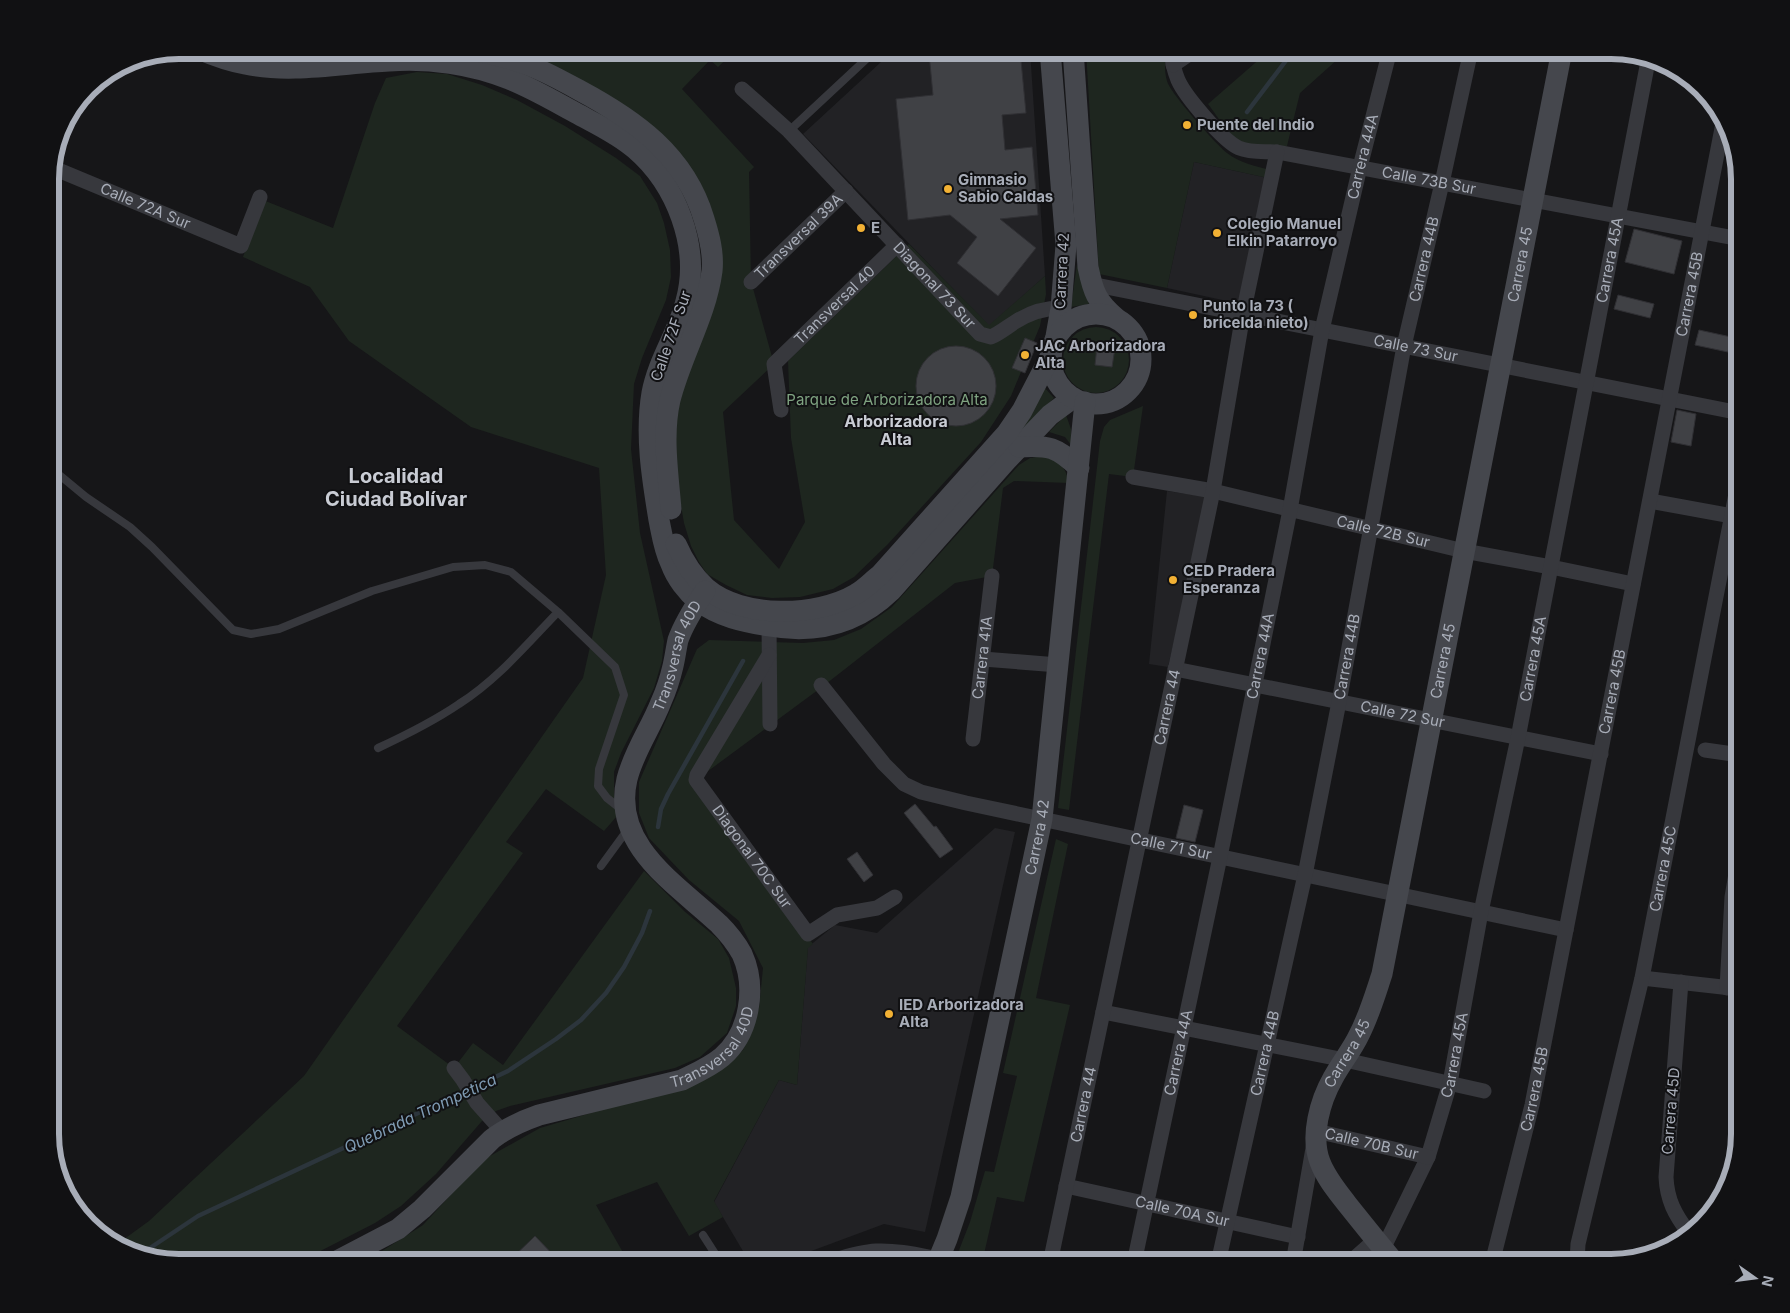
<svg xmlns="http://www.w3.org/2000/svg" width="1790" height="1313" font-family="Inter,sans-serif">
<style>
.built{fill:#222225}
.green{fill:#1e261f}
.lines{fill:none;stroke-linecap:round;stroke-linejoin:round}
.stream{stroke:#2c353c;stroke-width:4.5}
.building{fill:#404145;stroke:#303034}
.lane{stroke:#37383d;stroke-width:8}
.street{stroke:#37383d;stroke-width:15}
.secondary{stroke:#45474d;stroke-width:21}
.poi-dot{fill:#f2b134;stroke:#111113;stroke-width:2}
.labels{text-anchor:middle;stroke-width:4;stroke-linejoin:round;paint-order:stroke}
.poi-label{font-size:15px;font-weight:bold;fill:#a8adb8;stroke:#111113;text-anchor:start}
.street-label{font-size:15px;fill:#a8adb8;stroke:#111113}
.park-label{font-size:15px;fill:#7fa381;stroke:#111113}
.neighbourhood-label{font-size:16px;font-weight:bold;fill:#c9ccd4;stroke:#111113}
.water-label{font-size:16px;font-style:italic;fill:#7f9bb3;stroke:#111113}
.district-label{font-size:20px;font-weight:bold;fill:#c9ccd4;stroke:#111113}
.rim{fill:none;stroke:#a8adb8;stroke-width:6}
</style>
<rect width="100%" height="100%" fill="#161618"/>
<path class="built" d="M894,50H1030L1045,276L989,326L803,134Z
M1194,162L1268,178L1241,304L1167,288Z
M1167,491L1208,497L1168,667L1149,664Z
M995,828L1015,832L925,1232L884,1224L779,1263H750L714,1202L779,1080L797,1085L808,947L835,925L877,933Z"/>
<path class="green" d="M516,50H654L661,54L678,50H736L718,67L710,60L682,89L754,167L749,172L751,281L774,364L723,412L734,520L779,569L805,522L791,438L788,361L909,244L989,325L1045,276L1046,294L1040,326L1011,396L981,442L888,544L854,577L833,589L800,597L772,598L747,595L726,585L707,574L699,562L691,546L684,523L677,482L674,415L711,276L688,181Z
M1086,50H1166C1165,61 1164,71 1167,81C1170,93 1216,144 1227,153C1240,163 1255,166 1270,170L1268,178L1194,162L1167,288L1099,274Z
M1270,50H1348L1300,93L1287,146C1275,146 1262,148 1250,146C1232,142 1219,118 1208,104Z
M417,72L447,74L482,85L517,100L565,126L616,158L640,176L657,203L664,223L670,250L671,277L666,300L642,358L634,384L631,449L640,533L664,641L662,661L654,688L621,753L614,772V795L617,816L604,831L546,789L506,842L523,853L397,1026L454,1068L473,1043L503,1065L644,871L684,911L718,939L729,958L736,988V1006L727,1033L700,1057L675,1068L510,1106L496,1111L482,1121L436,1174L401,1206L375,1223L297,1263H178L137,1256L116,1245L149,1221L304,1076L583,678L606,575L599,468L471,427L349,341L310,287L243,257L263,200L333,228L375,103L386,78Z
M1077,264L1089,304L1071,307Z
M1063 360a33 33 0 1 1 66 0a33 33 0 1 1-66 0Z
M1044,387L1054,398L1008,447Z
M1143,406L1133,477L1109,474L1069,810L1058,808L1100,441L1104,427L1110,420Z
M1066,415L1071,429V445L1065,437L1049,432Z
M1043,456C1060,462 1065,465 1069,483L1014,481L1003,488L992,576L955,583L822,687L696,780L813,944L808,948L797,1085L779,1080L714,1201L723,1217L689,1236L657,1182L596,1205L629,1263H561L535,1236L510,1260L513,1263H363L423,1225L483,1160L540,1128L706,1079L743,1050L759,1008L763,968L739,921L689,880L649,838L639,813V782L697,649L709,640L803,643L834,640L861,629L892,607L1019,465L1030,458Z
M1056,839L1068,844L1036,998L1070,1005L1024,1202L997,1197L982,1263H954L970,1222L985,1171L994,1172L1017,1076L1003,1073Z"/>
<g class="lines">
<path class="stream" d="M1247,112L1294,50
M658,827L661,809L668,794L743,661
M138,1256L198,1216L508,1071L556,1039L581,1020L606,993L624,967L642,933L650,911"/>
</g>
<path class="building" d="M961,50H1020L1026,113L1002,115L1005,150L1032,147L1038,215L1000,219L1036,248L998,296L957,263L977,237L950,215L908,220L896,99L933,95L929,53Z
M1634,229L1682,241L1674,274L1625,262Z
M1618,295L1654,304L1650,318L1614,309Z
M1699,330L1731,337L1728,352L1695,345Z
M1025,338L1037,343L1025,373L1012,368Z
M916 386a40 40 0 1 1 80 0a40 40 0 1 1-80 0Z
M1097,346L1115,348L1112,367L1095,365Z
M1677,410L1696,414L1691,446L1671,442Z
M915,804L934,827L936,826L953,849L940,858L904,813Z
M1184,805L1203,810L1195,842L1176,838Z
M857,852L873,875L864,882L847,859Z
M535,1236L561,1263H507Z"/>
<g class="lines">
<path class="lane" d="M789,131L876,50
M50,463L57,473L86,497L130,527L152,547L233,630L251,634L279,629L372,591L453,567L485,565L511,572L558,612L615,667L624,695L599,769L598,786L607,798L621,809
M378,748C406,735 434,721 459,704C497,680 527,644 558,612
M601,866L628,829
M703,1235L721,1263"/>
<g class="street">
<path id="s1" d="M1172,50C1171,61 1174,70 1178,80C1185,96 1223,141 1239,148C1251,153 1264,151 1277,152L1740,239"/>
<path d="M1173,65L1195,50"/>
<path id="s2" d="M742,89L789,131L980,334L991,337C1000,333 1007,327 1015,322C1029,313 1044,308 1061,308"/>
<path id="s3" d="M51,167L241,246L260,197"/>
<path id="s4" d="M751,282L846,191"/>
<path id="s5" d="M1091,284L1740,413"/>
<path id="s6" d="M781,410L774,364L897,245"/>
<path id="s7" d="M1133,477L1213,491L1464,551L1551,567L1633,584"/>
<path d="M1650,501L1732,516"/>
<path d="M769,626L770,724"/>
<path id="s8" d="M769,655L697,775L696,780L808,934L837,915L877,908L895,897"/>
<path d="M983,659L1058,665"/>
<path id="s9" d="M1175,669L1601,754"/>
<path id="s10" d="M821,685L884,764L904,784L921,792L966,803L1566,930"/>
<path id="s11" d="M973,739L992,576"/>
<path d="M1705,750L1740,755"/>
<path d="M1642,978L1740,989"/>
<path d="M1681,982L1666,1177C1667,1200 1675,1215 1689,1233"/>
<path d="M1727,988L1732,897L1740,850"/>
<path d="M1103,1012L1345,1060L1484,1091"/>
<path d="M454,1068L463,1080L477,1103L502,1131"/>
<path id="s12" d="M1066,1186L1298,1237"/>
<path id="s13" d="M1383,1249L1428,1157L1450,1083L1481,912L1518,738L1649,56"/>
<path d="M825,1263C842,1258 858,1252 876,1251C897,1250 918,1255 939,1259"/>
<path id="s14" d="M1050,1263L1213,491L1243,314L1277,152"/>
<path id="s15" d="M1134,1263L1220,857L1290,510L1322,330L1360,167L1390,50"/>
<path id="s16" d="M1218,1263L1305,875L1339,702L1404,346L1442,183L1471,50"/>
<path id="s17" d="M1293,1263L1316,1131L1428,1157"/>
<path d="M1349,1263L1375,1240"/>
<path id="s18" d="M1492,1263L1532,1105L1724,118"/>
<path id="s19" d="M1577,1263L1578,1244L1642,978L1740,473"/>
</g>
<g class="secondary">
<path d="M201,50C215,56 230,61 245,64C290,74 344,63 389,61C429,58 472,64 509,79C532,88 554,101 576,113C596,124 618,134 635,149C676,184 701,247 686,301C678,333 658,360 652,393C645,434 652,478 659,520C662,535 664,550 671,564C676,578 687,592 698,601C719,617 744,622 769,626C815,634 857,624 891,591L1006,461L1050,415L1073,398"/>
<path d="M473,50C486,53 498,55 510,59C535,66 557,78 579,90C635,120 685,155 704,219C709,235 714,253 712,271C706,316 681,356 670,400C662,435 668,473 671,509"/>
<path d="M1050,50L1066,245L1061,308L1055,342"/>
<path d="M1073,50L1088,267C1093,292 1097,302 1116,318"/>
<circle cx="1096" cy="359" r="45"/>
<path d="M1019,447C1049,445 1057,447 1079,468"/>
<path d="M676,544C683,560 693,576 706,588C742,619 817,617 856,594C865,589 872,581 880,575L1007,433L1022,411L1051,355"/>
<path id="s20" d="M333,1263L398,1229L422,1209L492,1139C506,1128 522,1121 539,1115L682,1080C696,1073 710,1067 722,1057C750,1033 757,987 742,954C736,943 728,933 719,924C678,885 611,846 627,779C634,751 651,728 661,702C666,691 670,679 673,666C675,658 676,649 678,640C684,623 695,606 705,591"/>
<path id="s21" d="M937,1263L947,1239L961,1197L1042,819L1085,402"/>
<path id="s22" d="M1395,1263C1379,1244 1363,1224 1347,1204C1337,1191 1326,1178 1320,1162C1310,1136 1320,1101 1333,1078C1341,1063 1352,1050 1359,1035C1369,1016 1375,995 1382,974L1562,50"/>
</g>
</g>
<g class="poi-dot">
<circle cx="1187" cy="125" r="5"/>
<circle cx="948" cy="189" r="5"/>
<circle cx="861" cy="228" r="5"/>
<circle cx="1217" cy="233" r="5"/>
<circle cx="1193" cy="315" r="5"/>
<circle cx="1025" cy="355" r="5"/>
<circle cx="1173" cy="580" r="5"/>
<circle cx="889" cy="1014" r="5"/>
</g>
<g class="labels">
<g class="poi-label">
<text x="1197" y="130">Puente del Indio</text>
<text x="958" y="185">Gimnasio<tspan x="958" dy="17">Sabio Caldas</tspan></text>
<text x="1227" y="229">Colegio Manuel<tspan x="1227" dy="17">Elkin Patarroyo</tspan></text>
<text x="871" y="233">E</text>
<text x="1203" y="311">Punto la 73 (<tspan x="1203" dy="17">bricelda nieto)</tspan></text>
<text x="1035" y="351">JAC Arborizadora<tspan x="1035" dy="17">Alta</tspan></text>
<text x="1183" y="576">CED Pradera<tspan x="1183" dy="17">Esperanza</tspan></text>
<text x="899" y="1010">IED Arborizadora<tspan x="899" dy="17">Alta</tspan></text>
</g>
<g class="street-label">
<text dy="5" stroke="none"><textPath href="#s15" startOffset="1130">Carrera 44A</textPath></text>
<text dy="5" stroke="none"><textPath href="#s1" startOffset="316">Calle 73B Sur</textPath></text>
<text dy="5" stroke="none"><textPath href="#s3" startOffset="102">Calle 72A Sur</textPath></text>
<text dy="5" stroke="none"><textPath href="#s4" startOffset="66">Transversal 39A</textPath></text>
<text dy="5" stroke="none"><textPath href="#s16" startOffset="1025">Carrera 44B</textPath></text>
<text dy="5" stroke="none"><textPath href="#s13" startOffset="1018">Carrera 45A</textPath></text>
<text dy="5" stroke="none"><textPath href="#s22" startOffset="1052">Carrera 45</textPath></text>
<text transform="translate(1062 271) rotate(-87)" y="5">Carrera 42</text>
<text dy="5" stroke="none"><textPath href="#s2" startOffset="275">Diagonal 73 Sur</textPath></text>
<text dy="5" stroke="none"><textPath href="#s18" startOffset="989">Carrera 45B</textPath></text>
<text dy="5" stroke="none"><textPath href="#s6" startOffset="131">Transversal 40</textPath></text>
<text transform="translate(671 336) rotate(-71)" y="5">Calle 72F Sur</text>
<text dy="5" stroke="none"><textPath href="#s5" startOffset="331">Calle 73 Sur</textPath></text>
<text dy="5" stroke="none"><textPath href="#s7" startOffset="256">Calle 72B Sur</textPath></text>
<text dy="5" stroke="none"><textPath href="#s15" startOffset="620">Carrera 44A</textPath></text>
<text dy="5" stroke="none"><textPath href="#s20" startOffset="915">Transversal 40D</textPath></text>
<text dy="5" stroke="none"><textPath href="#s11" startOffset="82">Carrera 41A</textPath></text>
<text dy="5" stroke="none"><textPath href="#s16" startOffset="620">Carrera 44B</textPath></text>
<text dy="5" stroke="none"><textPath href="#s13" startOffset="612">Carrera 45A</textPath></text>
<text dy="5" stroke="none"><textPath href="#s22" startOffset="648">Carrera 45</textPath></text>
<text dy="5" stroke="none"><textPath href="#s18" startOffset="584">Carrera 45B</textPath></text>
<text dy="5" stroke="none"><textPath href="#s14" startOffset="568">Carrera 44</textPath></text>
<text dy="5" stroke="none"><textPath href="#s9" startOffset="232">Calle 72 Sur</textPath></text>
<text dy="5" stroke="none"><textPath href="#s21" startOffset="438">Carrera 42</textPath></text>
<text dy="5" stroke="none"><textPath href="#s10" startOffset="404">Calle 71 Sur</textPath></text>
<text dy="5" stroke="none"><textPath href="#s8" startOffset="240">Diagonal 70C Sur</textPath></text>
<text dy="5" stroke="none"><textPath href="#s19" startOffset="404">Carrera 45C</textPath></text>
<text dy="5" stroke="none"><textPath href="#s20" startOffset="450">Transversal 40D</textPath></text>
<text dy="5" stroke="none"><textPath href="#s15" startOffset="215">Carrera 44A</textPath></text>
<text dy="5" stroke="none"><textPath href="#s16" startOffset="215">Carrera 44B</textPath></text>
<text dy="5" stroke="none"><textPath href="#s22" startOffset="242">Carrera 45</textPath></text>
<text dy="5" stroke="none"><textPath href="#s13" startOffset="208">Carrera 45A</textPath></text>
<text dy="5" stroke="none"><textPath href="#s18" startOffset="179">Carrera 45B</textPath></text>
<text dy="5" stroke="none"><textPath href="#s14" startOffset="162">Carrera 44</textPath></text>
<text transform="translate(1671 1111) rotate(-85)" y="5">Carrera 45D</text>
<text dy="5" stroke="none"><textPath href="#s17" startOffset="191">Calle 70B Sur</textPath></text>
<text dy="5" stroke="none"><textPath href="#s12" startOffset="119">Calle 70A Sur</textPath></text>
</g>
<g class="park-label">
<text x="887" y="405">Parque de Arborizadora Alta</text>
</g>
<g class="neighbourhood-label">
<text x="896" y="427">Arborizadora<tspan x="896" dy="18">Alta</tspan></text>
</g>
<g class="water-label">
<text transform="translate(420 1113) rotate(-25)" y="6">Quebrada Trompetica</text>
</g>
<g class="district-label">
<text x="396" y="483">Localidad<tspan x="396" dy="23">Ciudad Bolívar</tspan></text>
</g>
</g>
<path d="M0 0H1790V1313H0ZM179 59H1611A120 120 0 0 1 1731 179V1134A120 120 0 0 1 1611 1254H179A120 120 0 0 1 59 1134V179A120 120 0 0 1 179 59Z" fill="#111113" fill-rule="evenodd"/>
<path class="rim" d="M179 59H1611A120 120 0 0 1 1731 179V1134A120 120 0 0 1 1611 1254H179A120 120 0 0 1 59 1134V179A120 120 0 0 1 179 59Z"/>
<g transform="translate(1755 1278) rotate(104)" stroke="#111113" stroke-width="4" paint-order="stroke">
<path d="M0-4L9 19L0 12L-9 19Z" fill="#a8adb8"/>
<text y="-8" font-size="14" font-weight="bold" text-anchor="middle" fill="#a8adb8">N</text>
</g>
</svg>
